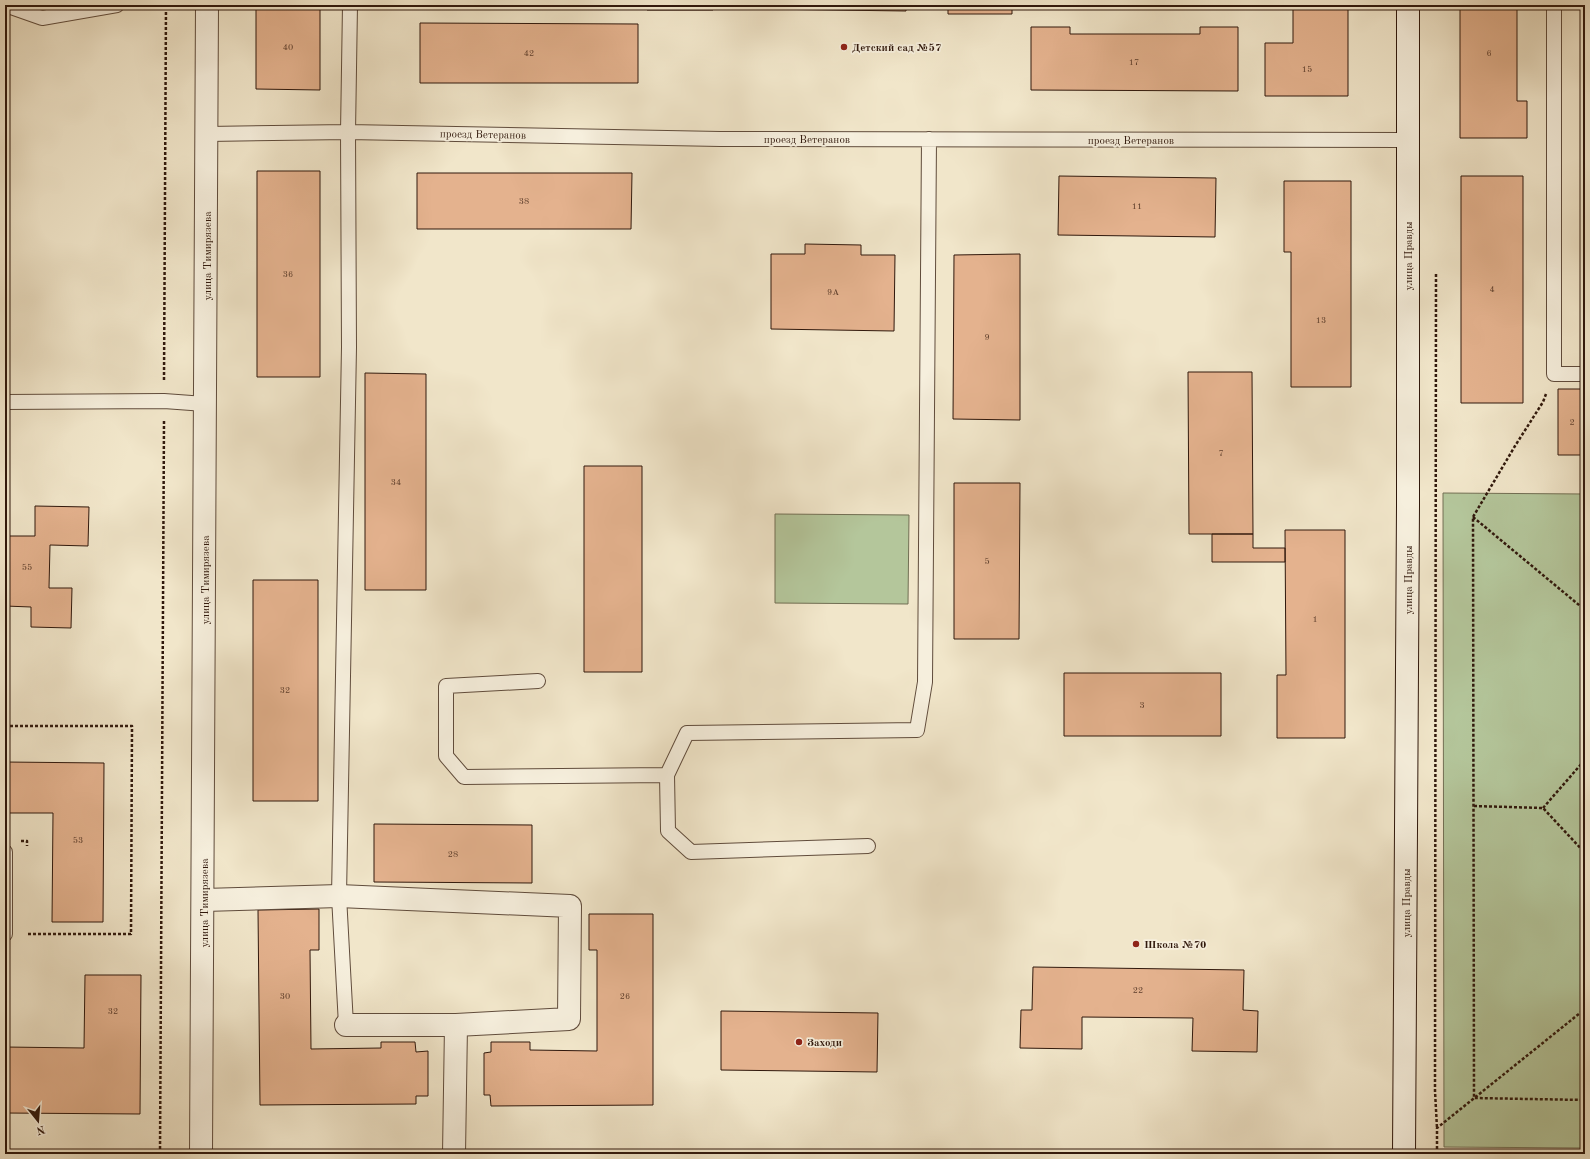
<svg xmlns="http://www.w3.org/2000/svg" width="1590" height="1159" font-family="'Old Standard TT',serif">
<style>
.green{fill:#b4c69b;stroke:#726f54}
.building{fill:#e4b28e;stroke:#30180c}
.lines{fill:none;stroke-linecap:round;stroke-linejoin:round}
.lane-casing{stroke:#604c3c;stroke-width:16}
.street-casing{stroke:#604c3c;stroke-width:24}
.secondary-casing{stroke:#30180c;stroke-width:24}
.path{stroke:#30180c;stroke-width:2.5;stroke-dasharray:3 2;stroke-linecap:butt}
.lane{stroke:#f6efdd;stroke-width:14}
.street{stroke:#f6efdd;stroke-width:22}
.secondary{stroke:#f6efdd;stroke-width:22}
.poi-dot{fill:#8f2418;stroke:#f6efdd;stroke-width:1.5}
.labels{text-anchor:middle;stroke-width:3.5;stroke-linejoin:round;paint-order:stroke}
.number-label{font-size:9px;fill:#5d3e2c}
.poi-label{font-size:11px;font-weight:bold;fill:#30180c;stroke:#f6efdd;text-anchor:start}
.street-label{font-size:11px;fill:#30180c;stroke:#f6efdd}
</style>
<rect width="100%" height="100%" fill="#f1e6ca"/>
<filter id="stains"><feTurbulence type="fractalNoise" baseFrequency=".005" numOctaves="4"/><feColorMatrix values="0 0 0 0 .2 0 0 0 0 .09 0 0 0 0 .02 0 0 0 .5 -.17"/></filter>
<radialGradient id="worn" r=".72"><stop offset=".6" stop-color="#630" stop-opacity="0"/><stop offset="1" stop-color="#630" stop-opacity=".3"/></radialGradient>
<path class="green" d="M1443,493L1585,494V1148L1444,1147Z
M775,514L909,515L908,604L775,603Z"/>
<path class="building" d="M42,5H80L71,10L68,6L42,18Z
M256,5H320V90L256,89Z
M647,5H713V10H647Z
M760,5H906V11L759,9Z
M948,5H1012V14H948Z
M1293,5H1348V96H1265V43H1293Z
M1460,5H1517V101H1527V138H1460Z
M420,23L638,24V83H420Z
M1031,27H1070V34H1200V27H1238V91L1031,90Z
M257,171H320V377H257Z
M417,173H632L631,229H417Z
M1059,176L1216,178L1215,237L1058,235Z
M1461,176H1523V403H1461Z
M1284,181H1351V387H1291V252H1284Z
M805,244L861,245V255H895L894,331L771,329V254H805Z
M1020,254V420L953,419L954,255Z
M1188,372H1252L1253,534H1189Z
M365,373L426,374V590H365Z
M1558,389H1585V455H1558Z
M584,466H642V672H584Z
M954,483H1020L1019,639H954Z
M35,506L89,507L88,546L50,545L49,588H72L71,628L31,627V607L5,606V536H35Z
M1285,530H1345V738H1277V675H1286Z
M1212,534H1253V548H1285V562H1212Z
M253,580H318V801H253Z
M1064,673H1221V736H1064Z
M5,762L104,763L103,922H52L53,813H5Z
M374,824L532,825V883L374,882Z
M319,909V950H310L311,1049L381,1048V1042H415L416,1052L428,1051V1096H416V1104L260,1105L258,910Z
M589,914H653V1105L491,1106L490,1095H484V1053L491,1052V1042H530V1050L597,1051V950H589Z
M1033,967L1244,970L1243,1010L1258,1011L1257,1052L1192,1051L1193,1018L1082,1017V1049L1020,1048L1021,1010H1032Z
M85,975H141L140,1114L5,1113V1047L84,1048Z
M721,1011L878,1013L877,1072L721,1070Z"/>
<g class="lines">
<defs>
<path id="lane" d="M5,5L42,18L117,5
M1554,5V374H1585
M207,134L348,132L720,139L1407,140
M5,402L164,401L205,404
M538,681L446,686V756L464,777L667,775
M868,846L691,852L668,831L667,775L687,733L917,730L925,682L929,139
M5,852V934
M346,1025L339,896L349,347L348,132L350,5"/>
<path id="street" d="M204,900L339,896L570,906L569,1019L456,1025H346
M201,1154L207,5
M454,1154L456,1025"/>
<path id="secondary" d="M1404,1154L1408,506V5"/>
</defs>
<use href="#lane" class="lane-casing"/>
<use href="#street" class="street-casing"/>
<use href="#secondary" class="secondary-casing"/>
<path class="path" d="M1436,274L1435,1091L1437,1128
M164,380L166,5
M1546,394L1543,402L1515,446L1473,517L1474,1098L1585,1100
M1473,517L1585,610
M5,726H132L131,934H26
M1474,806L1543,808L1585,853
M1543,808L1583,762
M21,841H27V846
M160,1154L164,421
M946,1154L1141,1152L1260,1154
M1437,1154V1128L1585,1009"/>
<use href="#lane" class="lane"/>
<use href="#street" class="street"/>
<use href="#secondary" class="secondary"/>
</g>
<g class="poi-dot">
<circle cx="844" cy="47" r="4"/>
<circle cx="1136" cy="944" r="4"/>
<circle cx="799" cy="1042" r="4"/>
</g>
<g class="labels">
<g class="number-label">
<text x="288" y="50">40</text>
<text x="529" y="56">42</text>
<text x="1489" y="56">6</text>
<text x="1134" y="65">17</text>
<text x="1307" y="72">15</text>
<text x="524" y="204">38</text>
<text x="1137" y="209">11</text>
<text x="288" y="277">36</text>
<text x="1492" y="292">4</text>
<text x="833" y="295">9А</text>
<text x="1321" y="323">13</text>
<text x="987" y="340">9</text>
<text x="1572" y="425">2</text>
<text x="1221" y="456">7</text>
<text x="396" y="485">34</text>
<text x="987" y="564">5</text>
<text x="27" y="570">55</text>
<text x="1315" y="622">1</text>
<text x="285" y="693">32</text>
<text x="1142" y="708">3</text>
<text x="78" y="843">53</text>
<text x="453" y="857">28</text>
<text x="1138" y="993">22</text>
<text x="285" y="999">30</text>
<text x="625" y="999">26</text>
<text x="113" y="1014">32</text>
</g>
<g class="poi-label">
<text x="852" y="51">Детский сад №57</text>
<text x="1144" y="948">Школа №70</text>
<text x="807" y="1046">Заходи</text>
</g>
<g class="street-label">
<text transform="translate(483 134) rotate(1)" y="4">проезд Ветеранов</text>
<text x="807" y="143">проезд Ветеранов</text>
<text x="1131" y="144">проезд Ветеранов</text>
<text transform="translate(207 256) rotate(-90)" y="4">улица Тимирязева</text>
<text transform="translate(1408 256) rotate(-90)" y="4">улица Правды</text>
<text transform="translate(205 580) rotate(-90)" y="4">улица Тимирязева</text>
<text transform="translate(1408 580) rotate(-90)" y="4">улица Правды</text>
<text transform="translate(204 903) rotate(-90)" y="4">улица Тимирязева</text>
<text transform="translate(1406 903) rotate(-90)" y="4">улица Правды</text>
</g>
</g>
<rect width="1590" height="1159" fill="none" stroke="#f1e6ca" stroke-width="20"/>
<rect x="6" y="6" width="1578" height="1147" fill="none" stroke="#30180c" stroke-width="2"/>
<rect x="10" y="10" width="1570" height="1139" fill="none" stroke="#30180c"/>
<g transform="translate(38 1121) rotate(163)" stroke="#f6efdd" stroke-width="3" paint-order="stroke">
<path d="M0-3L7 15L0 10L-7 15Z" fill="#30180c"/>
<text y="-6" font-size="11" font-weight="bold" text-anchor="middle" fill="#30180c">N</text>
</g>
<rect width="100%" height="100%" filter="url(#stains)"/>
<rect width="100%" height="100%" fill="url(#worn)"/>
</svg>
